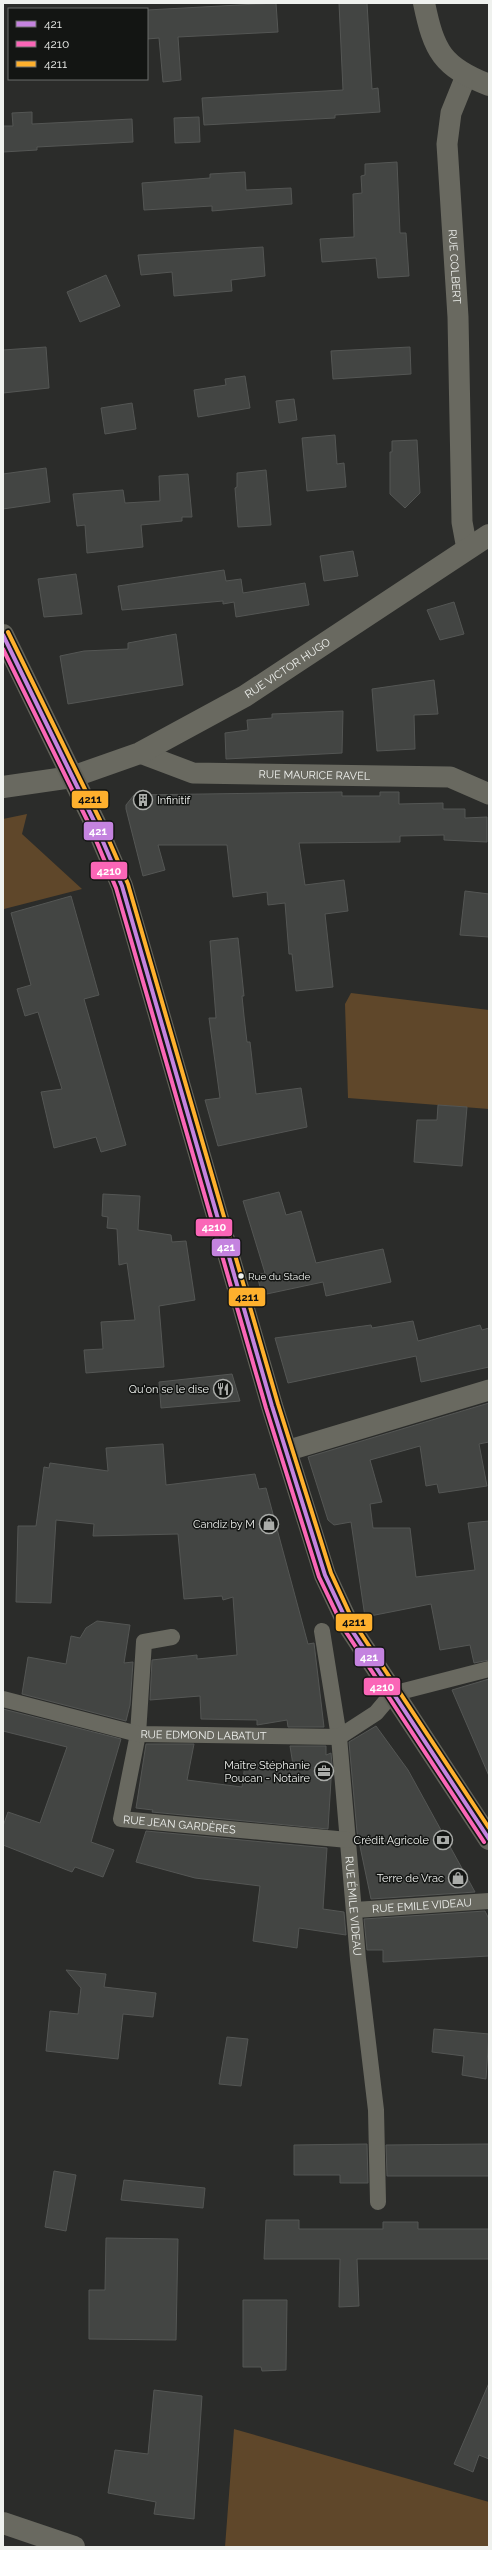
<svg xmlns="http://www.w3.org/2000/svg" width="492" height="2550" font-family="Raleway,sans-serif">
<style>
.green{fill:#5f472a}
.building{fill:#434543;stroke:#545654}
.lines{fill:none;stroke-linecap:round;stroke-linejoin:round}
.pedestrian{stroke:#696960;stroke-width:16}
.minor{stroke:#696960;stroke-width:21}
.tertiary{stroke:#696960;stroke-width:22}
.secondary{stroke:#626259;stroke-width:22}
.bus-1-casing{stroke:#131513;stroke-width:7}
.bus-2-casing{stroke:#131513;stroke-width:7}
.bus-3-casing{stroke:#131513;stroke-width:7}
.bus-1{stroke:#c483df;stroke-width:4}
.bus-2{stroke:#fa66b7;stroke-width:4}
.bus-3{stroke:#feb02d;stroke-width:4}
.bus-dot{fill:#eff1ee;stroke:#131513;stroke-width:1.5}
.labels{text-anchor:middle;stroke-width:3;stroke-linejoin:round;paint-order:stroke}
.bus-label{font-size:10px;fill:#eff1ee;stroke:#131513;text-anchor:start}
.street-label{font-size:11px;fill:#eff1ee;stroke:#131513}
.poi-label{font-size:11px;fill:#eff1ee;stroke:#131513;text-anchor:end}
.line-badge{stroke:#131513;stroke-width:1.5}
.badge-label{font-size:11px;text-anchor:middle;font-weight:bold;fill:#fff}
.pale-badge-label{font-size:11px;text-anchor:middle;font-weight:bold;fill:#111}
</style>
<rect width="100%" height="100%" fill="#2b2c2a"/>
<path class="green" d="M27,814L22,834L82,889L4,909L3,912V819Z
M351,993L489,1010V1109L348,1098L345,1004Z
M234,2429L489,2502V2547H225Z"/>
<path class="building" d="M276,3L278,32L178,37L181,80L163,82L159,38L147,39V10Z
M339,3H367L372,89L378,88L380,112L335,115V118L204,125L202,98L343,90Z
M32,112V124L132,119L133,142L37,147V150L3,152V126H13L12,113Z
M199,117L200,142L175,143L174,118Z
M397,162L400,233H406L409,276L378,278L376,258L322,262L320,239L354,237L353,194L362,193L361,176L365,175V164Z
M245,172L246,190L291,188L292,204L212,211V206L144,210L142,183L210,178V174Z
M263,247L265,276L231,280L232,291L174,296L172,272L141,275L138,255Z
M106,275L120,306L80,322L67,292Z
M46,347L49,388L3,393V350Z
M410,347L411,374L333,379L331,351Z
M245,376L250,408L198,417L194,390L226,385L225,379Z
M294,399L297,420L279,423L276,401Z
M132,403L136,429L105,434L101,408Z
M335,435L337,464L344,463L346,487L307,491L302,438Z
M417,440L420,493L405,508L390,494V452H392V441Z
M46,468L50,502L3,509V474Z
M266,470L271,525L238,527L235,488L237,487V473Z
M188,474L192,517H182V521L141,525L143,547L87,553L85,525L77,526L73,494L123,490L125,503L160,501L159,476Z
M353,551L358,576L324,581L320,556Z
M224,570L226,581L241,579L243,593L305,583L309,605L236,617L234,602L223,604V601L122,610L118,586Z
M76,574L82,614L44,617L38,579Z
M454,602L464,634L440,640L427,610Z
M176,634L183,685L68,704L60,656L84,651L128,649V643Z
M434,680L438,714L414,715L415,749L377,751L372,689Z
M343,711L342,753L226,759L225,733L248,730L247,720L272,718V714Z
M342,792V796H380V792H399V804L443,803V809H465V818L487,817V842L444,840V835L400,836V842L299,843L305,885L344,880L348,911L325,914L333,987L296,991L292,954H289L285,903L268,905L267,892L233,897L227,845H158L165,870L143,876L126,809V805L134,795Z
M465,891L489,894V937L460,935Z
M71,896L99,995L84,999L126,1145L101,1152L96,1137L54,1148L41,1092L62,1089L38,1012L25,1016L17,989L31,985L11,913Z
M238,938L244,996H242L244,1016L247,1042H250L256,1094L301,1088L307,1127L218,1146L205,1100L220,1098L209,1018H216L210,941Z
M438,1105L467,1107L462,1166L414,1162L417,1120H437Z
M279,1192L286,1215L301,1211L316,1263L383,1249L391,1282L326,1296L323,1282L262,1295L257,1275L265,1273L243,1201Z
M103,1194L140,1196L138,1230L171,1235L172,1242L186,1241L195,1300L159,1306L164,1367L86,1373L84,1350L103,1349L101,1322L135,1320L127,1263L119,1265L117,1229L107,1228L108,1217L102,1216Z
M413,1321L418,1341L480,1325L482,1330L489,1328V1367L421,1382L416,1356L288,1383L275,1338L371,1325L372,1328Z
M232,1374L240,1401L161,1408L159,1382Z
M489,1403V1442L479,1444L487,1486L439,1493L437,1484L426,1486L420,1446L370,1460L382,1502L370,1504L373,1528H410L416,1577L475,1570L468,1523L489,1521V1660L474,1663L470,1645L440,1650L431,1604L365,1617L351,1522L334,1525L328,1520L308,1457Z
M163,1444L166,1485L255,1474L259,1489L266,1488L308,1644L314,1643L324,1727H288L287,1720L257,1725V1720L201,1719L200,1696L150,1700L152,1660L197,1655V1659L237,1655L233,1597L223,1600L222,1596L184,1599L178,1534L93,1536L94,1524L56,1520L51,1603L16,1602L18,1526H36L44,1467L49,1468L50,1463L108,1471L106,1448Z
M97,1621L130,1625L124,1663L133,1662L130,1705L126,1721L22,1694L28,1657L66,1664L71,1636L80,1638L86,1628Z
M489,1679V1776L452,1690Z
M3,1709L121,1739L91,1842L114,1850L103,1877L75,1867L72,1872L3,1845V1826L8,1812L40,1823L67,1747L3,1731Z
M376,1726L408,1770L475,1892L371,1899L357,1832L349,1742Z
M146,1744H194L187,1780L242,1787L245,1764L293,1765L290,1746H326V1755L331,1753L332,1764L328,1829L152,1812L153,1810L136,1808Z
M146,1831L327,1848L323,1909L344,1912L346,1935L299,1928L297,1948L253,1941L260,1886L195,1878L136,1862Z
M485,1911L489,1919V1956L383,1962V1950H367L364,1919Z
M66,1970L106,1974L104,1987L156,1993L153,2017L123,2014L118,2059L46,2051L50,2011L78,2014L81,1988Z
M434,2029L489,2034L486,2079L462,2075L464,2056L432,2052Z
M227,2037L248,2039L241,2086L219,2084Z
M367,2144L368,2183H340V2175H294V2145Z
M489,2144V2176H387L386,2145Z
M54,2171L76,2175L66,2231L45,2227Z
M124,2180L205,2188L203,2208L121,2200Z
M266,2220H299V2229H383V2222H418V2229H489V2259H357L359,2306L339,2307L340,2259H264Z
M106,2238L178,2239L176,2340L89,2339V2290H105Z
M243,2300H287L286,2370L262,2371L261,2367H243Z
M489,2383V2459L479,2455L473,2472L454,2464Z
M154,2390L202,2396L194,2519L154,2514L156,2502L108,2493L115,2450L148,2454Z"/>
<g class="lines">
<g class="pedestrian">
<path id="s1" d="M322,1631L339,1737L358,1959L376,2110L378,2202"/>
<path id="s2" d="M172,1637L144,1642L138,1734L121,1819L348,1840"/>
<path id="s3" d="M3,1699L138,1734L339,1737L376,1713L392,1694L489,1669"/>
<path id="s4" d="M355,1910L489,1901"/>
</g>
<g class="minor">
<path id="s5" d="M466,76L451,113L447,144L458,317L462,522L467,549"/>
<path id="s6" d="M140,753L193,773L450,777L489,794"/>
<path d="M286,1451L489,1390"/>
</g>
<g class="tertiary">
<path d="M424,3C434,51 442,67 489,85"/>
<path id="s7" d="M3,787L72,777L140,753L245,696L489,535"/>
<path d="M3,2523L74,2547"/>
</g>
<path class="secondary" d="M3,635L95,823L122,886L272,1406L325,1575L349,1626L489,1839"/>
<defs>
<path id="bus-1" d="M3,635L95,823L122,886L272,1406L325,1575L349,1626L489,1839"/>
<path id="bus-2" d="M3,649L90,826L116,888L266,1408L319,1577L344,1629L484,1842"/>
<path id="bus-3" d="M8,632L100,820L128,884L278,1404L331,1573L354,1623L489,1828"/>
</defs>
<use href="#bus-1" class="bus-1-casing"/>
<use href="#bus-2" class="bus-2-casing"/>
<use href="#bus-3" class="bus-3-casing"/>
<use href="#bus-1" class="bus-1"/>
<use href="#bus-2" class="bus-2"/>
<use href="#bus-3" class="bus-3"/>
</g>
<defs>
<symbol id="building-ring" viewBox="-11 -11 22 22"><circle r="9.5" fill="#131513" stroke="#aaaca9" stroke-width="1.5"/><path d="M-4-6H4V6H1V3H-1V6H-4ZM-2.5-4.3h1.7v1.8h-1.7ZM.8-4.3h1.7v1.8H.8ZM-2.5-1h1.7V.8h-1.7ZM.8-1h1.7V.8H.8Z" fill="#aaaca9"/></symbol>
<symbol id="restaurant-ring" viewBox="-11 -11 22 22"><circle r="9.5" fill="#131513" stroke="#aaaca9" stroke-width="1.5"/><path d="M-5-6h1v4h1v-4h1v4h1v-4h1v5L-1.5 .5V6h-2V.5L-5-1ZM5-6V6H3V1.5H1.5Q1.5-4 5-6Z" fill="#aaaca9"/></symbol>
<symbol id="shop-ring" viewBox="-11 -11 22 22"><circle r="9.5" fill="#131513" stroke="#aaaca9" stroke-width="1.5"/><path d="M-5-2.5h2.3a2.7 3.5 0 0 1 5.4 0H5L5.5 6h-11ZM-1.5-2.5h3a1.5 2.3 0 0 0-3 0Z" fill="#aaaca9"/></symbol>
<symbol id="office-ring" viewBox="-11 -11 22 22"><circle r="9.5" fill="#131513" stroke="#aaaca9" stroke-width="1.5"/><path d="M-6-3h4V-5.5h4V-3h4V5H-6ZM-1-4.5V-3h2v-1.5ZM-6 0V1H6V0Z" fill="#aaaca9"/></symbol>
<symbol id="bank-ring" viewBox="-11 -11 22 22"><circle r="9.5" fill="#131513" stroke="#aaaca9" stroke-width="1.5"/><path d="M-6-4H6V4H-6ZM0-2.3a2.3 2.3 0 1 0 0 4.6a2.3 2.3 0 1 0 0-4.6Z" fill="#aaaca9"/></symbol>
</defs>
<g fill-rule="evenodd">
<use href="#building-ring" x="132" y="789" width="22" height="22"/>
<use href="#restaurant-ring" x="212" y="1378" width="22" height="22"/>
<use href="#shop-ring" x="258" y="1513" width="22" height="22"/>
<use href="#office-ring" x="313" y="1760" width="22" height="22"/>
<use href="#bank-ring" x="432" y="1829" width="22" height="22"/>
<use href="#shop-ring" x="447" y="1867" width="22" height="22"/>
</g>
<circle class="bus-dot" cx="241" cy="1276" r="3.5"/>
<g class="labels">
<g class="bus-label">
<text x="248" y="1280">Rue du Stade</text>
</g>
<g class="street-label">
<text dy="4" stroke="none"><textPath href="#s5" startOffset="194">RUE COLBERT</textPath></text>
<text dy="4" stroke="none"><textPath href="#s7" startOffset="312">RUE VICTOR HUGO</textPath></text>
<text dy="4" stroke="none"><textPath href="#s6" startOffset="178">RUE MAURICE RAVEL</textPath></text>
<text dy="4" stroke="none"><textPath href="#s3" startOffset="205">RUE EDMOND LABATUT</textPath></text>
<text dy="4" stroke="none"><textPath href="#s2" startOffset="266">RUE JEAN GARDÈRES</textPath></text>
<text dy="4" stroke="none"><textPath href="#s1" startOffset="277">RUE ÉMILE VIDEAU</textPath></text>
<text dy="4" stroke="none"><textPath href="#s4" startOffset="67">RUE EMILE VIDEAU</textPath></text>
</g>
<g class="poi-label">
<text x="157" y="804" text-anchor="start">Infinitif</text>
<text x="209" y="1393">Qu'on se le dise</text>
<text x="255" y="1528">Candiz by M</text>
<text x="310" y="1769">Maître Stéphanie<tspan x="310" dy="13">Poucan - Notaire</tspan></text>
<text x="429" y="1844">Crédit Agricole</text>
<text x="444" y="1882">Terre de Vrac</text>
</g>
</g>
<g class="line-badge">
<rect x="71" y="790" width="38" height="19" rx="4" fill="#feb02d"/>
<rect x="83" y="821" width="31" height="20" rx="4" fill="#c483df"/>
<rect x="90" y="861" width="38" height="19" rx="4" fill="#fa66b7"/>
<rect x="195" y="1218" width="38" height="19" rx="4" fill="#fa66b7"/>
<rect x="211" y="1238" width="30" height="19" rx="4" fill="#c483df"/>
<rect x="228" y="1287" width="38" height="20" rx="4" fill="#feb02d"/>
<rect x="335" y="1613" width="38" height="19" rx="4" fill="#feb02d"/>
<rect x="354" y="1647" width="31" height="20" rx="4" fill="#c483df"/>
<rect x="363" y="1677" width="38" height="19" rx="4" fill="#fa66b7"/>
</g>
<g class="badge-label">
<text x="98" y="835">421</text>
<text x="109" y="875">4210</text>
<text x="214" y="1231">4210</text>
<text x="226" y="1251">421</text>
<text x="369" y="1661">421</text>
<text x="382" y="1691">4210</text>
</g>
<g class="pale-badge-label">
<text x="90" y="803">4211</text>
<text x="247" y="1301">4211</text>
<text x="354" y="1626">4211</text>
</g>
<rect width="492" height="2550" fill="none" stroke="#eff1ee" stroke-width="8"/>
<rect x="8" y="8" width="140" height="72" fill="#131513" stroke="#6b6d6b"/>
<rect x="16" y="21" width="20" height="6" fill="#c483df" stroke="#6b6d6b"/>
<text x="44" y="28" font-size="12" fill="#eff1ee">421</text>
<rect x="16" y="41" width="20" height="6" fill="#fa66b7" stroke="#6b6d6b"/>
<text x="44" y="48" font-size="12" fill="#eff1ee">4210</text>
<rect x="16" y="61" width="20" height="6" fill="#feb02d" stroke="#6b6d6b"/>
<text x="44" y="68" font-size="12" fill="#eff1ee">4211</text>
</svg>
